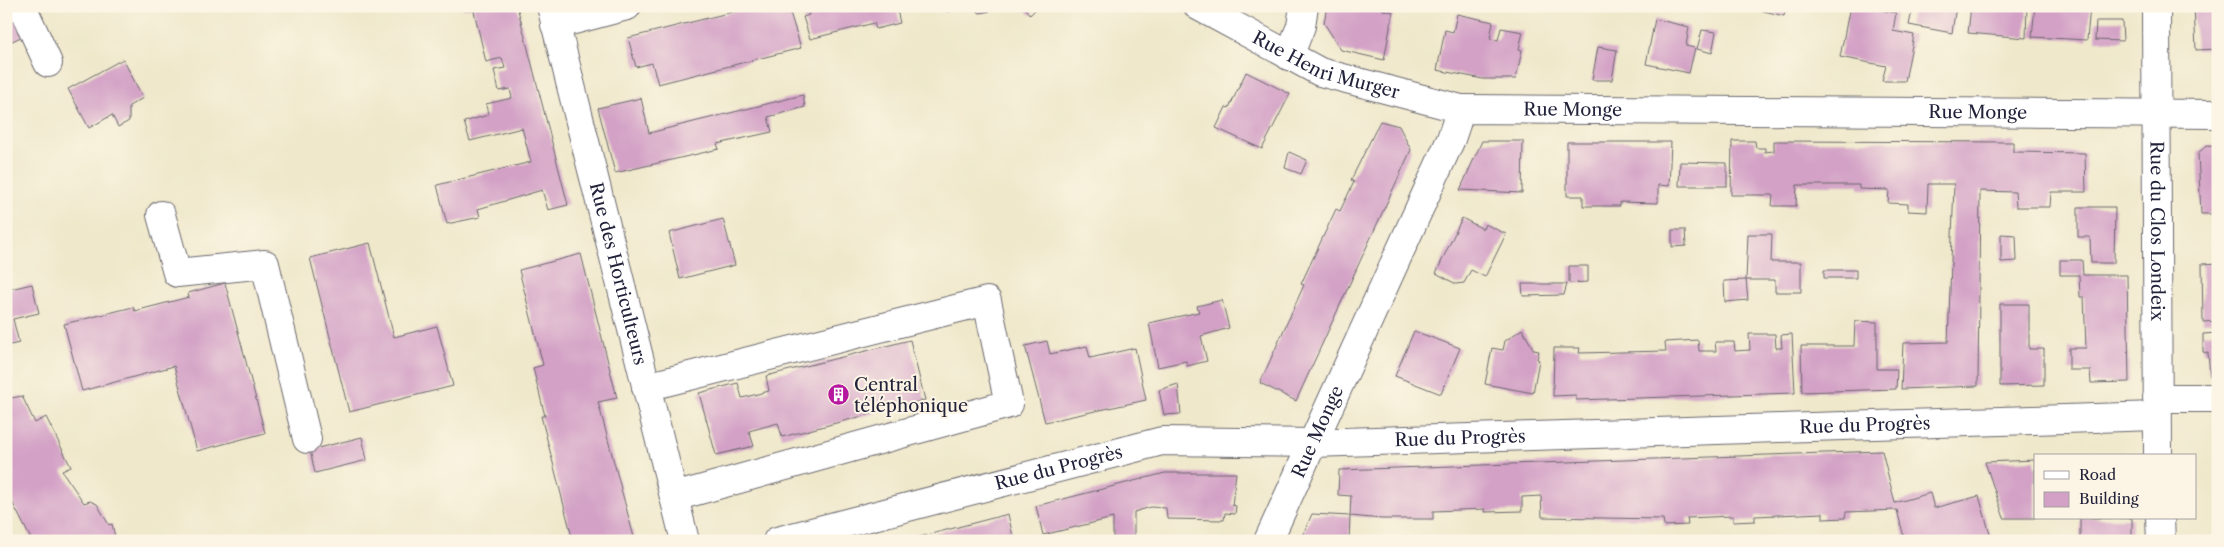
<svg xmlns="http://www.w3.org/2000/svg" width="2224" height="547" font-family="'Libre Caslon Text',serif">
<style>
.building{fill:#d3a1c6}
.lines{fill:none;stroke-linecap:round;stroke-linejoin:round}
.minor-casing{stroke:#6a676d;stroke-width:30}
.minor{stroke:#fff;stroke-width:28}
.labels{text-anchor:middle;stroke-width:4;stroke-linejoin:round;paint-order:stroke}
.street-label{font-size:18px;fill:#22223b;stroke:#fcf5e5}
.poi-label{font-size:18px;fill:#22223b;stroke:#fcf5e5;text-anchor:start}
</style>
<rect width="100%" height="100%" fill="#fcf5e5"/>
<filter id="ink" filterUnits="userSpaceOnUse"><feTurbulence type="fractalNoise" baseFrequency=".02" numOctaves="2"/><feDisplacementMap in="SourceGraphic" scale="10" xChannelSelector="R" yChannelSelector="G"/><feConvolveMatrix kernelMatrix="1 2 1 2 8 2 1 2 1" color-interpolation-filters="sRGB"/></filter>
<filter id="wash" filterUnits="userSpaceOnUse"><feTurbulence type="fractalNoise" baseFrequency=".0096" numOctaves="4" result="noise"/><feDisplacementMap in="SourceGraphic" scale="20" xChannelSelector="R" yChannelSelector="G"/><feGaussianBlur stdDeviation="1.12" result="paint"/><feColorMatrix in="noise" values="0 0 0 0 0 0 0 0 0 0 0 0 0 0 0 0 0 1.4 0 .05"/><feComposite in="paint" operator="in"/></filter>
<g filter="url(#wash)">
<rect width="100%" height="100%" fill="#efe8cb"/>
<g id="blocks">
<path class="building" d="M6,6H12L25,35L6,44Z
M463,6H517L568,205L548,210L542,190L478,209L480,217L447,224L437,185L531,162L522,128L470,141L464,122L488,115L486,104L512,98L510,89L499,91L494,70L505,68L502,58L486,62L473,7L463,9Z
M756,6H788L801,48L658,84L652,63L636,67L628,38Z
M806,6H907V7L897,10L900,23L876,29L874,23L810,39L803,17L809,15Z
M943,6H957L947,12Z
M970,6H992L990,11L980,13Z
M1023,6H1039L1030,15Z
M1327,6H1384L1383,10L1393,12L1384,60L1341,50L1324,23Z
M1744,6H1786L1784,16Z
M1850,6H1861L1896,13L1893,31L1914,35L1905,81H1882L1886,66L1840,57Z
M1913,6H1956L1952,33L1909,25Z
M1971,6H2027L2026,38L1968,33Z
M2035,6H2090L2087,40L2032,37Z
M2194,6H2218V49L2196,50Z
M1457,14L1493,22L1490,39L1498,40L1501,28L1523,32L1519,49L1522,50L1516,79H1483L1437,70L1445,30L1453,32Z
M1655,19L1689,27L1686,46L1695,48L1689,73L1646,64Z
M2096,21H2122L2123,41L2095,40Z
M1702,30L1716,32L1712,53L1697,49Z
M1598,47L1617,50L1612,80H1592Z
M123,59L143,98L129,106V121L118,127L112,115L89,128L68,89Z
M1246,72L1290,94L1262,149L1216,128L1226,107L1229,108Z
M803,95L805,107L768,117L772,132L717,144L719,149L615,173L598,108L641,98L649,133Z
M1380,121L1399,126L1411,150L1296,401L1260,383L1304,285L1301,284L1336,209L1340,211L1354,182L1351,180Z
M1482,141H1523L1522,193L1460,190Z
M1732,141H1755L1756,148H1765V152L1774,151V141L2013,142V152L2085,153L2086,192H2051L2050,207H2016L2015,192L1980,191L1978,386L1901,389L1903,343L1948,342L1954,184H1928L1927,212L1908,211V204L1888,203L1889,190L1859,189V185H1797L1796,206H1772L1773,195H1731Z
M1567,142H1671L1669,186L1658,185V203L1620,202V206H1583V196H1567Z
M2207,145L2218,146V214H2201L2198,153Z
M1289,152L1307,160L1301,174L1285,168Z
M1680,162L1727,163V186H1679Z
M2078,207H2115L2114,263H2091L2090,237H2078Z
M1462,218L1483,229L1485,224L1506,234L1485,277L1471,270L1464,283L1456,284L1436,273Z
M723,219L735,265L680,279L669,233Z
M1672,230H1685L1686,246L1672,247Z
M1748,234H1772L1771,262H1801V292H1775V280H1746Z
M2001,234L2016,235L2017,261L2001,262Z
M370,243L394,337L437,326L453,386L349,412L310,258Z
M581,254L617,398L598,402L635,541H573L541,416H545L533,368L543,365L519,270Z
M2060,260H2082L2083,275H2127L2129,382L2091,383L2090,370H2069V348H2086L2084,297H2080L2079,275H2060Z
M2218,263V321L2203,322L2202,264Z
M1569,266H1588V282L1569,283Z
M1824,270H1856V278H1824Z
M1746,280L1748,300L1725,302L1724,281Z
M225,283L265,433L197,451L174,366L82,391L64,324L133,307L135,311L189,297L188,293Z
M32,284L39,313L13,319L19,343L6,346V290Z
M1522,284H1567L1564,295L1523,296Z
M1222,300L1229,328L1201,336L1207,361L1187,366L1186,361L1158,367L1149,323L1199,312L1197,306Z
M2000,304H2029V349H2044V385L2000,386Z
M1855,321L1877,322V369H1897L1896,389L1802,392L1801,346H1854Z
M1522,329L1534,350L1539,351L1537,359L1539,360L1533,393L1485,384L1492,348L1503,350L1505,341Z
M1414,331L1460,348L1441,394L1395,376Z
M2218,333V376H2210L2208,353L2203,352V334Z
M1749,334H1775L1776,348H1782L1781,335L1792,334L1795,393L1576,400V395L1553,396L1554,348H1580L1579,353L1666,351L1665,342L1698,340L1699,351H1716L1715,342H1734L1735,351L1750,350Z
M910,340L925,400L782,437L778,423L749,431L754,446L716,455L699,393L738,383L742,398L769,391L766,376Z
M1047,341L1050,354L1087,346L1090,358L1135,348L1146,400L1045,422L1025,346Z
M1178,384L1181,414L1164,415L1159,390Z
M22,396L35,423L46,417L71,467L62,471L84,503L90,501L97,504L109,525L112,524L116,541H54L53,539L32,541L6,490V399Z
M362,437L367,460L315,473L310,450Z
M1882,451L1895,503L1930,493L1934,508L1979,496L1992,541H1905L1897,510L1846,512L1845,518L1823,519V513L1755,516V521L1733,522V516L1687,518L1688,525L1664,526L1663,519L1542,517L1541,496L1522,497V511L1485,512V509L1433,511V519H1382L1350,516L1351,496L1338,495L1339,470Z
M2035,460V518H2004L1985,462Z
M1165,473H1236L1232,505L1236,506L1235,514L1225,513L1224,520L1167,519L1166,508L1151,507L1134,512V541H1113V518L1043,535L1036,506Z
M1008,514L1014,541H908V540Z
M1312,514L1350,516L1349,541H1300Z
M2080,518H2132V541H2080Z"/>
</g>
</g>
<g filter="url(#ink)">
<use href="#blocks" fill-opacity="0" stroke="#6a676d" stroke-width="1"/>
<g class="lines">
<defs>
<g id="minor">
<path d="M22,6L48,63"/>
<path id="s1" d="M551,6L685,541"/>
<path id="s2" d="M1198,6L1320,72L1461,109"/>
<path id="s3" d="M2156,6L2158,456"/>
<path d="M555,25L627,6"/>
<path d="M1289,56L1301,26L1304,6"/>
<path d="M161,215L177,273L265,264L307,439"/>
<path d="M646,387L987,301L1009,404L674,497"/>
<path d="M2157,398H2218"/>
<path d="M2160,518L2161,541"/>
<path id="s4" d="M777,541L1162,441L1312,443L2156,416"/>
<path id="s5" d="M1268,541L1451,139L1461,109L2218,114"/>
</g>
</defs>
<use href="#minor" class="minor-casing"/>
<use href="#minor" class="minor"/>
</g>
</g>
<defs>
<symbol id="building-disc" viewBox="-11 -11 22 22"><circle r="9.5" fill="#b5179e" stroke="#fcf5e5"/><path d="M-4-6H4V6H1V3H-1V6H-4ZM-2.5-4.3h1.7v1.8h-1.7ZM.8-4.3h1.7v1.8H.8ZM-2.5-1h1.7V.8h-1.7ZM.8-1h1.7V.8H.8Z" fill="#fff"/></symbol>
</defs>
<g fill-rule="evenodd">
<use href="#building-disc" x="826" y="382" width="25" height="25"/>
</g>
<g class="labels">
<g class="street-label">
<text dy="6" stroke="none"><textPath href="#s2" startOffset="142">Rue Henri Murger</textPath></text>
<text dy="6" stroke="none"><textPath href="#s5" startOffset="585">Rue Monge</textPath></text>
<text dy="6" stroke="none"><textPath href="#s5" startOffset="990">Rue Monge</textPath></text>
<text dy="6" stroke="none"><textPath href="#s3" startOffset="225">Rue du Clos Londeix</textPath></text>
<text dy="6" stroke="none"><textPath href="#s1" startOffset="276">Rue des Horticulteurs</textPath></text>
<text dy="6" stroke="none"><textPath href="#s4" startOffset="1101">Rue du Progrès</textPath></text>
<text dy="6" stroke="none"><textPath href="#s5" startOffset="120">Rue Monge</textPath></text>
<text dy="6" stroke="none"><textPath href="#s4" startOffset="696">Rue du Progrès</textPath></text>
<text dy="6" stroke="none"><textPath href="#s4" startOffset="291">Rue du Progrès</textPath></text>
</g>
<g class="poi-label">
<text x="854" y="391">Central<tspan x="854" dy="21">téléphonique</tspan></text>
</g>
</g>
<rect width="2224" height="547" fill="none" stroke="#fcf5e5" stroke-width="25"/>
<rect x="2034" y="454" width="162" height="65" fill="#fcf5e5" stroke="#a5a1a1"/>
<rect x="2044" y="471" width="25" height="8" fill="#ffffff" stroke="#a5a1a1"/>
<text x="2079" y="480" font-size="15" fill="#22223b">Road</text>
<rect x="2044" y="492" width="25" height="15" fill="#d3a1c6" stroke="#a5a1a1"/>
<text x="2079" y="504" font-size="15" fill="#22223b">Building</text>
</svg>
